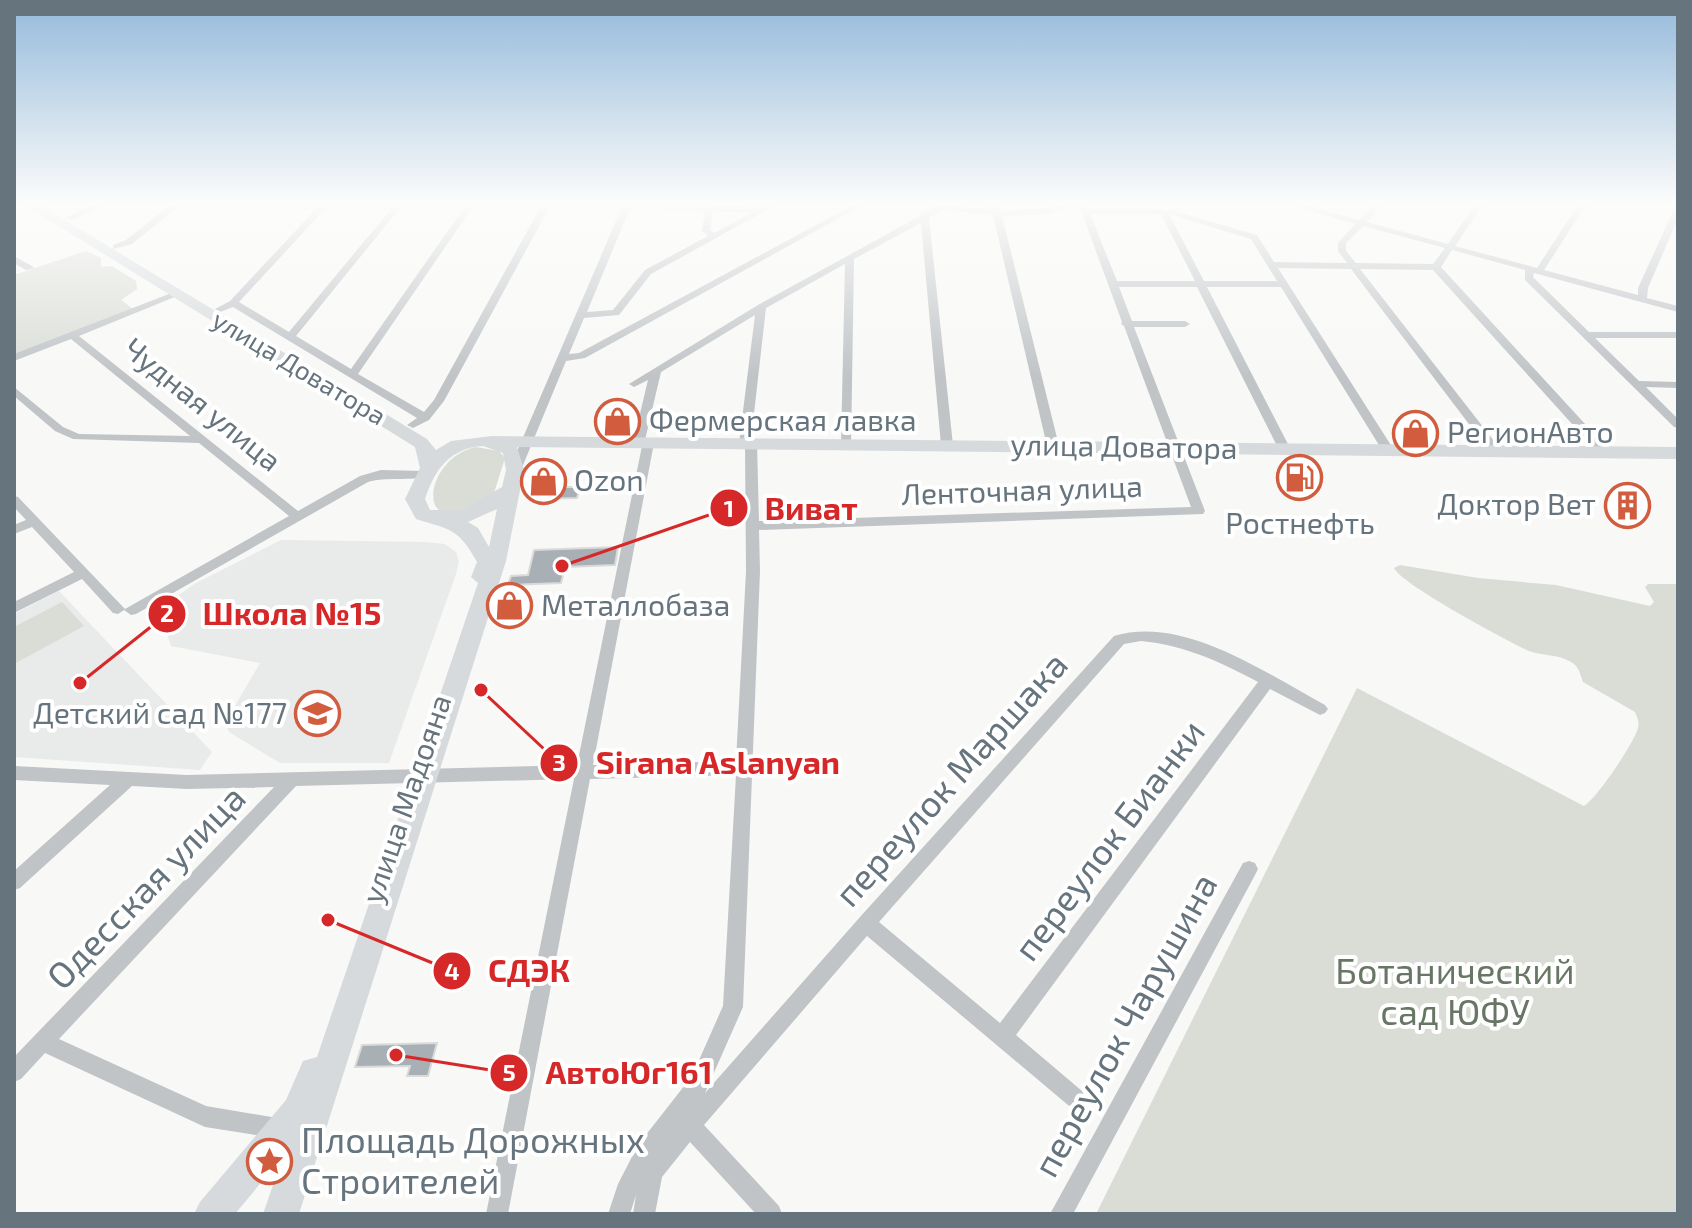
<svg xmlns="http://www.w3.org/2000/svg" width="1692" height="1228" font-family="'Exo 2',sans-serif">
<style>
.built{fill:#e9eaea}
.green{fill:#d9ddd6}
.building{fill:#a8afb5;stroke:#dadad9;stroke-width:2}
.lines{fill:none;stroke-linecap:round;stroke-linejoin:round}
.minor{fill:#c0c4c7;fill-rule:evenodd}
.primary{fill:#d6dadd;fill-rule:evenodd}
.labels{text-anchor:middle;stroke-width:8;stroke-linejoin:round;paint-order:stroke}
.far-street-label{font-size:26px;fill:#66747e;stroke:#fff}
.street-label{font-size:30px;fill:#66747e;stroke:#fff}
.poi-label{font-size:30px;fill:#66747e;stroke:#fff;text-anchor:start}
.near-street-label{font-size:36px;fill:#66747e;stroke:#fff}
.near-park-label{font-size:36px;fill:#687765;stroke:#fff}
.near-poi-label{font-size:36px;fill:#66747e;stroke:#fff;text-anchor:start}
.leader{fill:none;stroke:#d62828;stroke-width:3}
.callout-dot{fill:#d62828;stroke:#fff;stroke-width:3}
.mark-label{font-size:24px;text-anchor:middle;font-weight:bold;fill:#fff}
.callout-label{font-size:32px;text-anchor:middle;font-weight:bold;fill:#d62828;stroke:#fff;stroke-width:8;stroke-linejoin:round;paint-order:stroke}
</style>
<rect width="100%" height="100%" fill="#f8f8f6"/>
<path class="built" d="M281,540L425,542L445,544L456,552L459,562L456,574L389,763H280L229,732L225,723L260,663L171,646L159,610L194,584Z
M59,591L212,752L200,770L14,757V614Z"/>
<path class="green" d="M86,251L101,258V267L112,266L136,281L137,289L121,300L133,309L14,355V275Z
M476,447L499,451L505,458L494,493C485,498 476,505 467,509C415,532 427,457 476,447Z
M1400,565L1478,578L1556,585L1650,606L1654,602L1645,587L1648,584H1678V1214H1096L1357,688L1584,806C1597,798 1631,747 1637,731C1640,723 1638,719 1635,712L1583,682C1580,674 1579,666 1571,662C1558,654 1542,656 1529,651C1507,641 1401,584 1394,568Z
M62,602L84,626L14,664V627Z"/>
<path class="building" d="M536,487H580L577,498L533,499Z
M618,547L615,565L565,567L561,583L508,585L511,576L528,575L534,550Z
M437,1043L428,1076H407L410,1066L355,1067L362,1045Z"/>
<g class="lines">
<path class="minor" d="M92,205H103L72,220L65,218Z
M170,205H714L759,208L766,205H776L651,274L619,315L584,318L569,354L579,353L853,205H863L585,358L566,361L521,470L515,474L509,470L622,207L549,208L444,401L429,420L413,428L407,425L417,418L233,307L220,312L215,309L230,301L316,209H175L132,244L113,249V245L126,240ZM400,208H464L351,369L296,336ZM472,208H540L434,400L424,412L358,374ZM630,208L705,211L702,231L708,236L645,270L613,310L587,312ZM325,209H391L289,332L239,302ZM713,211L751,213L714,233L710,230Z
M940,205L992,210L991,205H999L1000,210L1009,211L1078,205L1047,214L1002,216L1059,446L1053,450L1047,446L993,215L944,210L929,218L953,445L947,449L941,445L921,223L854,259L851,446H843L841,444L845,264L766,308L751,440L757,443L759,521L1191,507L1124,326L1121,324L1122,322L1079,205H1087L1088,209L1170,210L1257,235L1274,262L1347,263L1338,251V243L1355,224L1292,205H1306L1359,220L1373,205H1382L1367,222L1448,244L1475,205H1483L1455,246L1537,268L1578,205H1586L1544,270L1638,295V288L1674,209L1678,207V218L1648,288L1647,298L1678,306V312L1534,273L1533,277L1589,332H1678V338H1595L1639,381L1678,382V388L1646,387L1678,419V428L1674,427L1525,280V270L1452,250L1441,267L1608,449V455H1600L1433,270L1360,269L1501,450L1495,454L1491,453L1351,269L1278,268L1394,450L1392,453L1388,454L1382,450L1281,287H1207L1291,450L1285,454L1279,450L1197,287H1119L1132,321H1185L1190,324L1185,327H1134L1205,511L1203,514L759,530L760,571L743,1007L705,1093L860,917L1114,636C1184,615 1265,673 1325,705L1328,709L1325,713L1320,715L1270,689L1016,1035L1082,1091L1085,1098L1082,1105L1075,1108L1068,1105L867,936L704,1125L779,1206L782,1214H756L690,1142L662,1177L655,1214H633L636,1195L630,1214H608L618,1184L638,1145L692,1076L723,1006L736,775L590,779L508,1214H486L574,779L296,786L59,1039L206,1106L289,1120L292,1128L289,1136L281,1139L205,1127L45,1053L21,1079L14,1082V1057L274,787L187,789L132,786L20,888L14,890V871L110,785L14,780V766L187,775L577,765L642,446L635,445L633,443L648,380L634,387L629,384L758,305L920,216L921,213ZM1090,214H1161L1195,281H1117ZM1169,214L1251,239L1277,281H1204ZM1363,226L1445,248L1433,264L1356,263L1346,251V243ZM755,315L739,443L745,446L746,571L736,761L593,765L654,443L652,441L645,440L661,372ZM1141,641C1184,645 1221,662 1258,682L1000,1023L879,922L1124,644Z
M14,256L32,266L34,268L26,270L14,263Z
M174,292L182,294L79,336L298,511L360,476L381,470L424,471L430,475C419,482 387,476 368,482L136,614L131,615L124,610L118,614L113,613L82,579L14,613V602L74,572L32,527L14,534V525L26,520L14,507V496L18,497L125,609L289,516L199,443L73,439L55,431L14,396V387L63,427L79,434L190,436L71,339L14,361V354Z
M1249,861L1255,863L1258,869L1255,875L1073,1214H1050L1243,863Z"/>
<path class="primary" d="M25,205H40L427,439L436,450L451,441L492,436L1678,447V459L517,447L524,470L506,561L299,1214H263L283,1156L235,1214H194L200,1202L286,1100L303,1061L317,1057L478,583L471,577L477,562C458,528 451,530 416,519L405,499L420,468L415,447ZM483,446L503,453L506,470L502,487L462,510H430L425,499C435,469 450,448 483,446ZM497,509L489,547L478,528L468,522Z"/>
</g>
<linearGradient id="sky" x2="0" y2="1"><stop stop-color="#95badb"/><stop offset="0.54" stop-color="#fcfcfb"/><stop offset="1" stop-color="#fcfcfb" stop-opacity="0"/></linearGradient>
<rect width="1692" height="377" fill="url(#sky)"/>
<defs>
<symbol id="shop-ring" viewBox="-11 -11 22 22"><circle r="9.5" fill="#fff" stroke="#d15d3e" stroke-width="1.5"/><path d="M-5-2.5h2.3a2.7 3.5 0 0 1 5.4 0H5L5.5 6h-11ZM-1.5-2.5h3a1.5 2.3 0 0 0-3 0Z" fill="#d15d3e"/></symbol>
<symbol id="fuel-ring" viewBox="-11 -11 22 22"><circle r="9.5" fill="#fff" stroke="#d15d3e" stroke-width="1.5"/><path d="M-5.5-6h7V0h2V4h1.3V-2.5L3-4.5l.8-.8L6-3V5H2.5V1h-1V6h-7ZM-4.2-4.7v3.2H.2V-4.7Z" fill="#d15d3e"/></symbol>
<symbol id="building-ring" viewBox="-11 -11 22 22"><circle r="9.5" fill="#fff" stroke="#d15d3e" stroke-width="1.5"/><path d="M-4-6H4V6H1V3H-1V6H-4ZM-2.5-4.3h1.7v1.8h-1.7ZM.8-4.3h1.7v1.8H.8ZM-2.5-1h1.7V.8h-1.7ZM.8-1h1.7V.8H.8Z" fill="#d15d3e"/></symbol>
<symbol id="school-ring" viewBox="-11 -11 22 22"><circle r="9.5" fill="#fff" stroke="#d15d3e" stroke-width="1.5"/><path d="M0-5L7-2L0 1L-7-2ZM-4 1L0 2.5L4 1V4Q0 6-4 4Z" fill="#d15d3e"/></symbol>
<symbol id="sight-ring" viewBox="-11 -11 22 22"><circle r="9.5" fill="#fff" stroke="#d15d3e" stroke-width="1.5"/><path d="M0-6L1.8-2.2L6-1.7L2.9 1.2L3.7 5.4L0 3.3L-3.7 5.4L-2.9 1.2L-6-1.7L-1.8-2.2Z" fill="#d15d3e"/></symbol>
</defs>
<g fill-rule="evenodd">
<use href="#shop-ring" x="592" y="396" width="51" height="51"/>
<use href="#shop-ring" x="1390" y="408" width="51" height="51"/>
<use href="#fuel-ring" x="1274" y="452" width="51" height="51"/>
<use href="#shop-ring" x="518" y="456" width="51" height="51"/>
<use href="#building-ring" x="1602" y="480" width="51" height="51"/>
<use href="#shop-ring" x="484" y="580" width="51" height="51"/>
<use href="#school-ring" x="292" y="688" width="51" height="51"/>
<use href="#sight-ring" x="244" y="1136" width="51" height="51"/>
</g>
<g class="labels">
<g class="far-street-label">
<text transform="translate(299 368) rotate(31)" y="9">улица Доватора</text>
</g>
<g class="street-label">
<text transform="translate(202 405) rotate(39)" y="10">Чудная улица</text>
<text transform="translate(1124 447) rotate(1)" y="10">улица Доватора</text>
<text transform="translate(1022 491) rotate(-2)" y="10">Ленточная улица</text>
<text transform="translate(407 799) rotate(-71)" y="10">улица Мадояна</text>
</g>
<g class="poi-label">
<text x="649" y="431">Фермерская лавка</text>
<text x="1447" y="443">РегионАвто</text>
<text x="574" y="491">Ozon</text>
<text x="1596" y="515" text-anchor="end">Доктор Вет</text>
<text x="1300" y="534" text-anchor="middle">Ростнефть</text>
<text x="541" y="616">Металлобаза</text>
<text x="287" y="724" text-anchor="end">Детский сад №177</text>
</g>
<g class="near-street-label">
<text transform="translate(951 779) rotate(-48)" y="13">переулок Маршака</text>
<text transform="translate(1109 840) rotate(-53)" y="13">переулок Бианки</text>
<text transform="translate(146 887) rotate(-46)" y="13">Одесская улица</text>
<text transform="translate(1125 1025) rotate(-61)" y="13">переулок Чарушина</text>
</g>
<g class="near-park-label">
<text x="1455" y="984">Ботанический<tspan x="1455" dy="41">сад ЮФУ</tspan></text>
</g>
<g class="near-poi-label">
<text x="301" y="1153">Площадь Дорожных<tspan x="301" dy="41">Строителей</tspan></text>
</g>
</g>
<path class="leader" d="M562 566L729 508M80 683L167 614M481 690L559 763M328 920L452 971M396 1055L509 1073"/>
<g class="callout-dot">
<circle cx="562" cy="566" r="8"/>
<circle cx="80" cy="683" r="8"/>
<circle cx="481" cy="690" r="8"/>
<circle cx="328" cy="920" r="8"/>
<circle cx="396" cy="1055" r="8"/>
<circle cx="729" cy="508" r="20"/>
<circle cx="167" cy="614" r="20"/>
<circle cx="559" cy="763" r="20"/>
<circle cx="452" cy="971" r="20"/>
<circle cx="509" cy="1073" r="20"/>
</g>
<g class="mark-label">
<text x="729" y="517">1</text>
<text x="167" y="622">2</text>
<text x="559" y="771">3</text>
<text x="452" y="980">4</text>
<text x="509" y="1081">5</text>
</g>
<g class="callout-label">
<text x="811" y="520">Виват</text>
<text x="292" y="625">Школа №15</text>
<text x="718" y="774">Sirana Aslanyan</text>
<text x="529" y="982">СДЭК</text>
<text x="629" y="1084">АвтоЮг161</text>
</g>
<rect width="1692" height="1228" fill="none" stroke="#66747e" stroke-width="32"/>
</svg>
